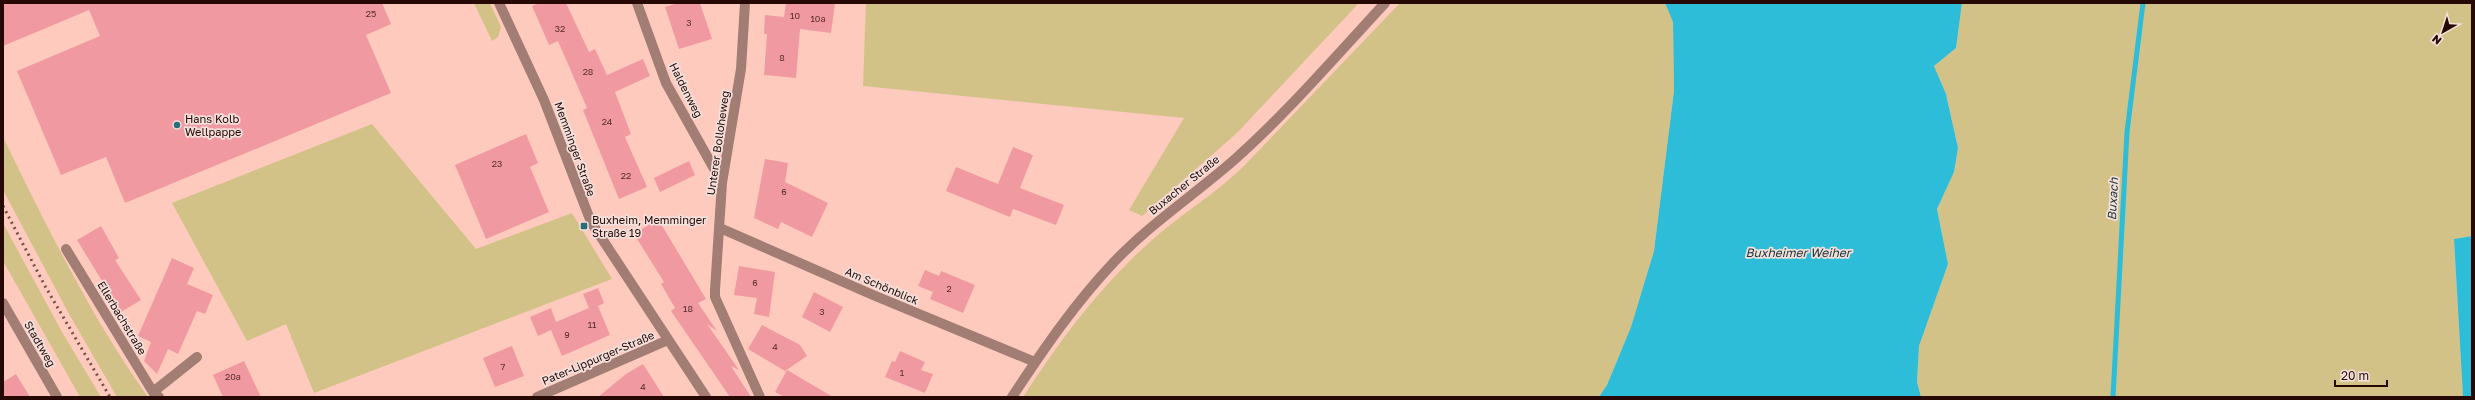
<svg xmlns="http://www.w3.org/2000/svg" width="2475" height="400" font-family="'Golos Text',sans-serif">
<style>
.green{fill:#d3c287}
.water{fill:#2dbdd8}
.lines{fill:none;stroke-linecap:round;stroke-linejoin:round}
.stream{stroke:#2dbdd8;stroke-width:5}
.building{fill:#f099a1}
.minor{stroke:#a17d74;stroke-width:10}
.rail{stroke:#754f48;stroke-width:3;stroke-dasharray:2 4;stroke-linecap:butt}
.poi-dot{fill:#286e7c;stroke:#f2e0dc;stroke-width:1.5}
.labels{text-anchor:middle;stroke-width:3.5;stroke-linejoin:round;paint-order:stroke}
.number-label{font-size:9px;fill:#582c2b}
.street-label{font-size:11px;fill:#260804;stroke:#f2e0dc}
.poi-label{font-size:11px;fill:#260804;stroke:#f2e0dc;text-anchor:start}
.water-label{font-size:12px;font-style:italic;fill:#1c3338;stroke:#f2e0dc}
</style>
<rect width="100%" height="100%" fill="#fecabd"/>
<path class="green" d="M474,3H490L501,27L498,37L492,41Z
M866,3H1359L1237,133L1142,216L1129,210L1184,118L863,86Z
M1400,3H1665L1673,22L1674,91L1654,251L1631,327L1607,385L1599,397H1023C1060,340 1101,285 1152,240C1181,214 1214,195 1243,167Z
M1962,3H2472V236L2454,239L2463,397H1921L1917,382L1919,346L1948,264L1937,209L1954,172L1958,148L1946,94L1934,66L1956,48Z
M372,124L476,249L572,213L612,279L314,393L286,324L247,341L172,203Z
M3,137C45,223 92,319 148,397H117L69,314L3,190Z
M3,223L62,332L101,397H80L3,261Z"/>
<path class="water" d="M1665,3H1962L1956,48L1934,66L1946,94L1958,148L1954,172L1937,209L1948,264L1919,346L1917,382L1921,397H1599L1607,385L1631,327L1654,251L1674,91L1673,22Z
M2472,236V397H2463L2454,239Z"/>
<g class="lines">
<path class="stream" d="M2113,397L2127,132L2143,3"/>
</g>
<path class="building" d="M3,3H382L391,24L366,35L391,93L125,203L106,157L61,175L17,71L100,36L89,10L3,46Z
M539,3H566L589,52L595,49L607,75L643,59L650,76L615,92L631,134L625,137L647,187L619,199L583,110L587,108L558,41L549,45L532,6Z
M678,3H700L712,39L679,49L665,7Z
M786,3H835L831,33L800,29L796,78L764,75L767,34H764L765,15L784,17Z
M526,134L538,163L530,167L549,212L486,239L455,165Z
M1013,147L1033,155L1020,188L1064,205L1056,225L1013,209L1010,217L946,191L956,167L998,184Z
M765,159L788,163L785,182L828,203L812,237L781,222L778,229L754,218Z
M689,161L695,175L660,192L654,178Z
M658,219L706,299L698,303L717,331L707,324L739,370L731,366L751,397H730L671,311L675,308L661,284L664,282L634,234Z
M101,226L119,258L115,260L141,300L121,312L77,240Z
M172,258L194,268L187,284L213,295L205,314L197,311L178,354L168,349L157,374L144,361L151,342L138,336Z
M739,266L775,272L769,317L754,314L757,298L734,295Z
M925,270L939,276L941,271L975,285L963,313L930,299L933,292L918,286Z
M598,288L604,303L598,306L610,335L562,356L551,330L538,336L530,317L551,308L556,322L589,308L583,294Z
M814,292L843,307L830,332L802,317Z
M762,325L800,345L807,356L785,371L748,349Z
M512,346L524,376L495,387L483,358Z
M900,351L925,362L921,370L933,374L925,393L885,377L892,361L895,362Z
M244,361L261,397H223L213,375Z
M643,364L664,397H598L626,374Z
M787,370L833,397H784L775,392Z
M16,374L30,397H3V382Z"/>
<g class="lines">
<path class="minor" d="M499,3L544,100L591,222L706,397
M637,3L666,83L722,183
M745,3L741,69L722,183L715,290V297L760,397
M720,228L873,295L1035,362
M66,249L153,392L159,397
M3,303L57,397
M153,392L197,357
M537,397L668,340
M1012,397C1043,350 1075,303 1114,262C1150,224 1194,195 1234,160C1288,112 1336,56 1385,3"/>
<path class="rail" d="M3,206L45,286L110,397"/>
</g>
<g class="poi-dot">
<circle cx="177" cy="125" r="4"/>
<rect x="580" y="222" width="8" height="8" rx="2"/>
</g>
<g class="labels">
<g class="number-label">
<text x="371" y="17">25</text>
<text x="795" y="19">10</text>
<text x="818" y="22">10a</text>
<text x="689" y="26">3</text>
<text x="560" y="32">32</text>
<text x="782" y="61">8</text>
<text x="588" y="75">28</text>
<text x="607" y="125">24</text>
<text x="497" y="167">23</text>
<text x="626" y="179">22</text>
<text x="784" y="195">6</text>
<text x="755" y="286">6</text>
<text x="949" y="292">2</text>
<text x="688" y="312">18</text>
<text x="822" y="315">3</text>
<text x="592" y="328">11</text>
<text x="567" y="338">9</text>
<text x="775" y="350">4</text>
<text x="503" y="370">7</text>
<text x="902" y="376">1</text>
<text x="233" y="380">20a</text>
<text x="643" y="390">4</text>
</g>
<g class="street-label">
<text transform="translate(686 90) rotate(63)" y="4">Haldenweg</text>
<text transform="translate(718 143) rotate(-82)" y="4">Unterer Bolloheweg</text>
<text transform="translate(575 149) rotate(70)" y="4">Memminger Straße</text>
<text transform="translate(1184 185) rotate(-39)" y="4">Buxacher Straße</text>
<text transform="translate(882 286) rotate(23)" y="4">Am Schönblick</text>
<text transform="translate(122 318) rotate(59)" y="4">Ellerbachstraße</text>
<text transform="translate(40 344) rotate(60)" y="4">Stadtweg</text>
<text transform="translate(598 358) rotate(-23)" y="4">Pater-Lippurger-Straße</text>
</g>
<g class="poi-label">
<text x="185" y="123">Hans Kolb<tspan x="185" dy="13">Wellpappe</tspan></text>
<text x="592" y="224">Buxheim, Memminger<tspan x="592" dy="13">Straße 19</tspan></text>
</g>
<g class="water-label">
<text transform="translate(2113 199) rotate(-87)" y="4">Buxach</text>
<text x="1798" y="257">Buxheimer Weiher</text>
</g>
</g>
<rect width="2475" height="400" fill="none" stroke="#260804" stroke-width="8"/>
<g transform="translate(2443 32) rotate(219)" stroke="#f2e0dc" stroke-width="3" paint-order="stroke">
<path d="M0-3L7 15L0 10L-7 15Z" fill="#260804"/>
<text y="-6" font-size="11" font-weight="bold" text-anchor="middle" fill="#260804">N</text>
</g>
<path d="M2335 380v6h52v-6" fill="none" stroke="#260804" stroke-width="2"/>
<text x="2341" y="380" font-size="12" fill="#260804" stroke="#f2e0dc" stroke-width="3" paint-order="stroke">20 m</text>
</svg>
